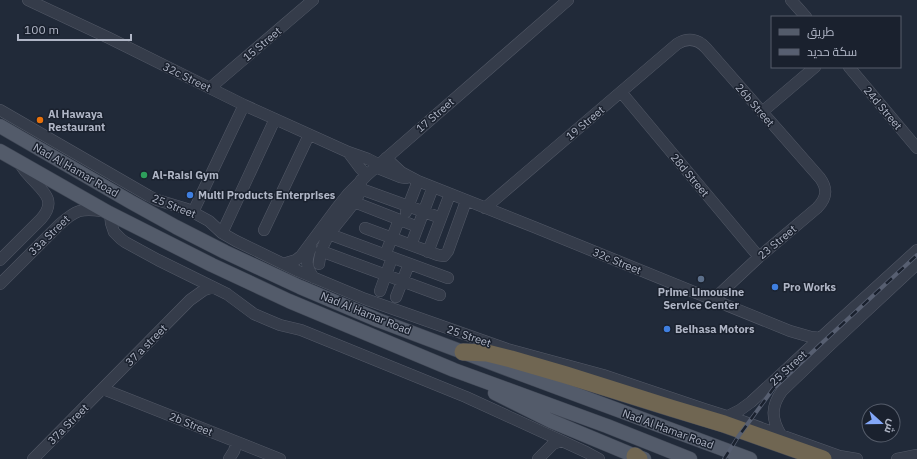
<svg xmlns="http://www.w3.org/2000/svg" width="917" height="459" font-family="'IBM Plex Sans',Cairo,sans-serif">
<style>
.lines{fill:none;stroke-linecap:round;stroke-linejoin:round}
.minor-casing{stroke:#535967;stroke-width:12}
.major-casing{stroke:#3e4553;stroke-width:15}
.highway-casing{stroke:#404654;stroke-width:18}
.minor{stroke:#353c4a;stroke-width:11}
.major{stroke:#535b6a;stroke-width:14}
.highway{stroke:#706652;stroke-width:17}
.rail-casing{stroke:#575f71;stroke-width:4}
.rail{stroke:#1a212e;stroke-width:2.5;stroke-dasharray:8;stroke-linecap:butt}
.food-dot{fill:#e8710a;stroke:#1a212e;stroke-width:1.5}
.leisure-dot{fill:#2e9e5b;stroke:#1a212e;stroke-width:1.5}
.shop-dot{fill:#3f7fe0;stroke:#1a212e;stroke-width:1.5}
.service-dot{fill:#5c6f8a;stroke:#1a212e;stroke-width:1.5}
.labels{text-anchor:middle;stroke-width:3;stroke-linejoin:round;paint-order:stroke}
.street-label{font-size:11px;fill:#b0b6c6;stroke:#1a212e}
.poi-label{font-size:11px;font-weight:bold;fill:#b0b6c6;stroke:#1a212e;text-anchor:start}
</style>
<rect width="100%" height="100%" fill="#212a39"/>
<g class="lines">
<defs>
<path id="minor" d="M28,0L109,38L244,105L348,152L368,159L378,164
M791,0L806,17
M849,67L917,148
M210,88L313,0
M621,92L759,257
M0,110L149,196L157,200L187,209L209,221L222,233L236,241L298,271L365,299L507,349L603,375L704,409L739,420L839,456L857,459
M762,112L815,67
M348,152L360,168L367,175
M386,158L401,172L418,181L534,227L790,331L811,337L821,338
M375,167L400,177L406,178
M361,189L441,218
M354,202L418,227
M485,208L677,44C688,37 698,39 706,48L820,178C828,189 827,198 817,208L759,257L713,300
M193,212L244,105
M406,212L418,181
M110,213L111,223L114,232L121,239L125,242L158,260L227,294L254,314L268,320L280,325L301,330L466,397L586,452L599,459
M365,228L438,255L444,256L448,251L466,201
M264,230L309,135
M222,233L275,119
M329,234L448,278
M411,245L433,187
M311,247C306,260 305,266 314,278
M321,251L440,295
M428,252L450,194
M385,255L399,220
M0,260L41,219C57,201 44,192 32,179C27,174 23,169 20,164
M283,264L296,260L301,256L336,209L348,194L367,175L568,0
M319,264C320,253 323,244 329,235C337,222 357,203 361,189C361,186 361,183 361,180
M0,284L60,224C76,210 81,208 102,211
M380,291L392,258
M396,297L409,264
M103,389L280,459
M728,416L740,410L751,402L805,352L917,250
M781,435C771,419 771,406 782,391L829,346L917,264
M33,459L190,300L204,290L213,287
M229,459L234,451L237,442
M538,459L553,444L561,441
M897,459L917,455"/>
<path id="major" d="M0,126L131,202L176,227L225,252L300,287L378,320L513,371L750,459
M0,151L109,213L212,265L289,301L454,370L607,426L690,459
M495,393L551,421L635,456L644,459"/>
<path id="highway" d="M463,352L487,353L511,359L566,375L671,408L724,424L823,459
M635,456L639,459"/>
</defs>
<use href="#minor" class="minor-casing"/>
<use href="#major" class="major-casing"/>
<use href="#highway" class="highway-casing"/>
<use href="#minor" class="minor"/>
<use href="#major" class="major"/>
<use href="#highway" class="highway"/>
<defs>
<path id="rail" d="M724,459L738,437L773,389L823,342L917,255"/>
</defs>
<use href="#rail" class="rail-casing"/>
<use href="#rail" class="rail"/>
</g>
<circle class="food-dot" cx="40" cy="120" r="4"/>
<circle class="leisure-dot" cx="144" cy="175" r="4"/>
<g class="shop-dot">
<circle cx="190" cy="195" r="4"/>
<circle cx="775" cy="287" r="4"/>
<circle cx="667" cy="329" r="4"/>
</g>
<circle class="service-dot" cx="701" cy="279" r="4"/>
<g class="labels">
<g class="street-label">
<text transform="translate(262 44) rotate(-40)" y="4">15 Street</text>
<text transform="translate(187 77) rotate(26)" y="4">32c Street</text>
<text transform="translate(755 105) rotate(49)" y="4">26b Street</text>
<text transform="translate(883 108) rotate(50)" y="4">24d Street</text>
<text transform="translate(435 115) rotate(-41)" y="4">17 Street</text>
<text transform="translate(585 123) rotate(-40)" y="4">19 Street</text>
<text transform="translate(76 170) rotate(30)" y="4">Nad Al Hamar Road</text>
<text transform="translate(690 175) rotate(50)" y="4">28d Street</text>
<text transform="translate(174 206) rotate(22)" y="4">25 Street</text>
<text transform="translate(49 235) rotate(-44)" y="4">33a Street</text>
<text transform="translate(777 242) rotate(-40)" y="4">23 Street</text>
<text transform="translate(617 261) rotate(22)" y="4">32c Street</text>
<text transform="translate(366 313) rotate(22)" y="4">Nad Al Hamar Road</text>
<text transform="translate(469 336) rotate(19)" y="4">25 Street</text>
<text transform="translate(146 345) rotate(-45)" y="4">37 a street</text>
<text transform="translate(788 368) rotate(-43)" y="4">25 Street</text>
<text transform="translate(68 424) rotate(-45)" y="4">37a Street</text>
<text transform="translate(191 424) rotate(22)" y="4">2b Street</text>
<text transform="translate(668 429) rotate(20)" y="4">Nad Al Hamar Road</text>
</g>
<g class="poi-label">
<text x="48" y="118">Al Hawaya<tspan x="48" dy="13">Restaurant</tspan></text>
<text x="152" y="179">Al-Raisi Gym</text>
<text x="198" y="199">Multi Products Enterprises</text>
<text x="783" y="291">Pro Works</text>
<text x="701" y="296" text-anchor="middle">Prime Limousine<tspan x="701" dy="13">Service Center</tspan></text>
<text x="675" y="333">Belhasa Motors</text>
</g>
</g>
<rect x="771" y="16" width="130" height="52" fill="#1a212e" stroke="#565d6b"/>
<rect x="779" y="29" width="20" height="6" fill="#535b6a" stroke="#565d6b"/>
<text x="807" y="36" font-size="12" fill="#b0b6c6">طريق</text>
<rect x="779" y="49" width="20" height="6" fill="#575f71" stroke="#565d6b"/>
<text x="807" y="56" font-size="12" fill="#b0b6c6">سكة حديد</text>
<g transform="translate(881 423) rotate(111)"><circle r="19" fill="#1a212e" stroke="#565d6b"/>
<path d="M0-3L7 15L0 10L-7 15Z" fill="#83a7f8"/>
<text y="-6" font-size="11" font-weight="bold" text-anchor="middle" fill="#b0b6c6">ش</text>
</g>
<path d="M18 34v6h113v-6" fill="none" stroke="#b0b6c6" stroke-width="2"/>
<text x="24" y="34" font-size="12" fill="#b0b6c6" stroke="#1a212e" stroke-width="3" paint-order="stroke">100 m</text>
</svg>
